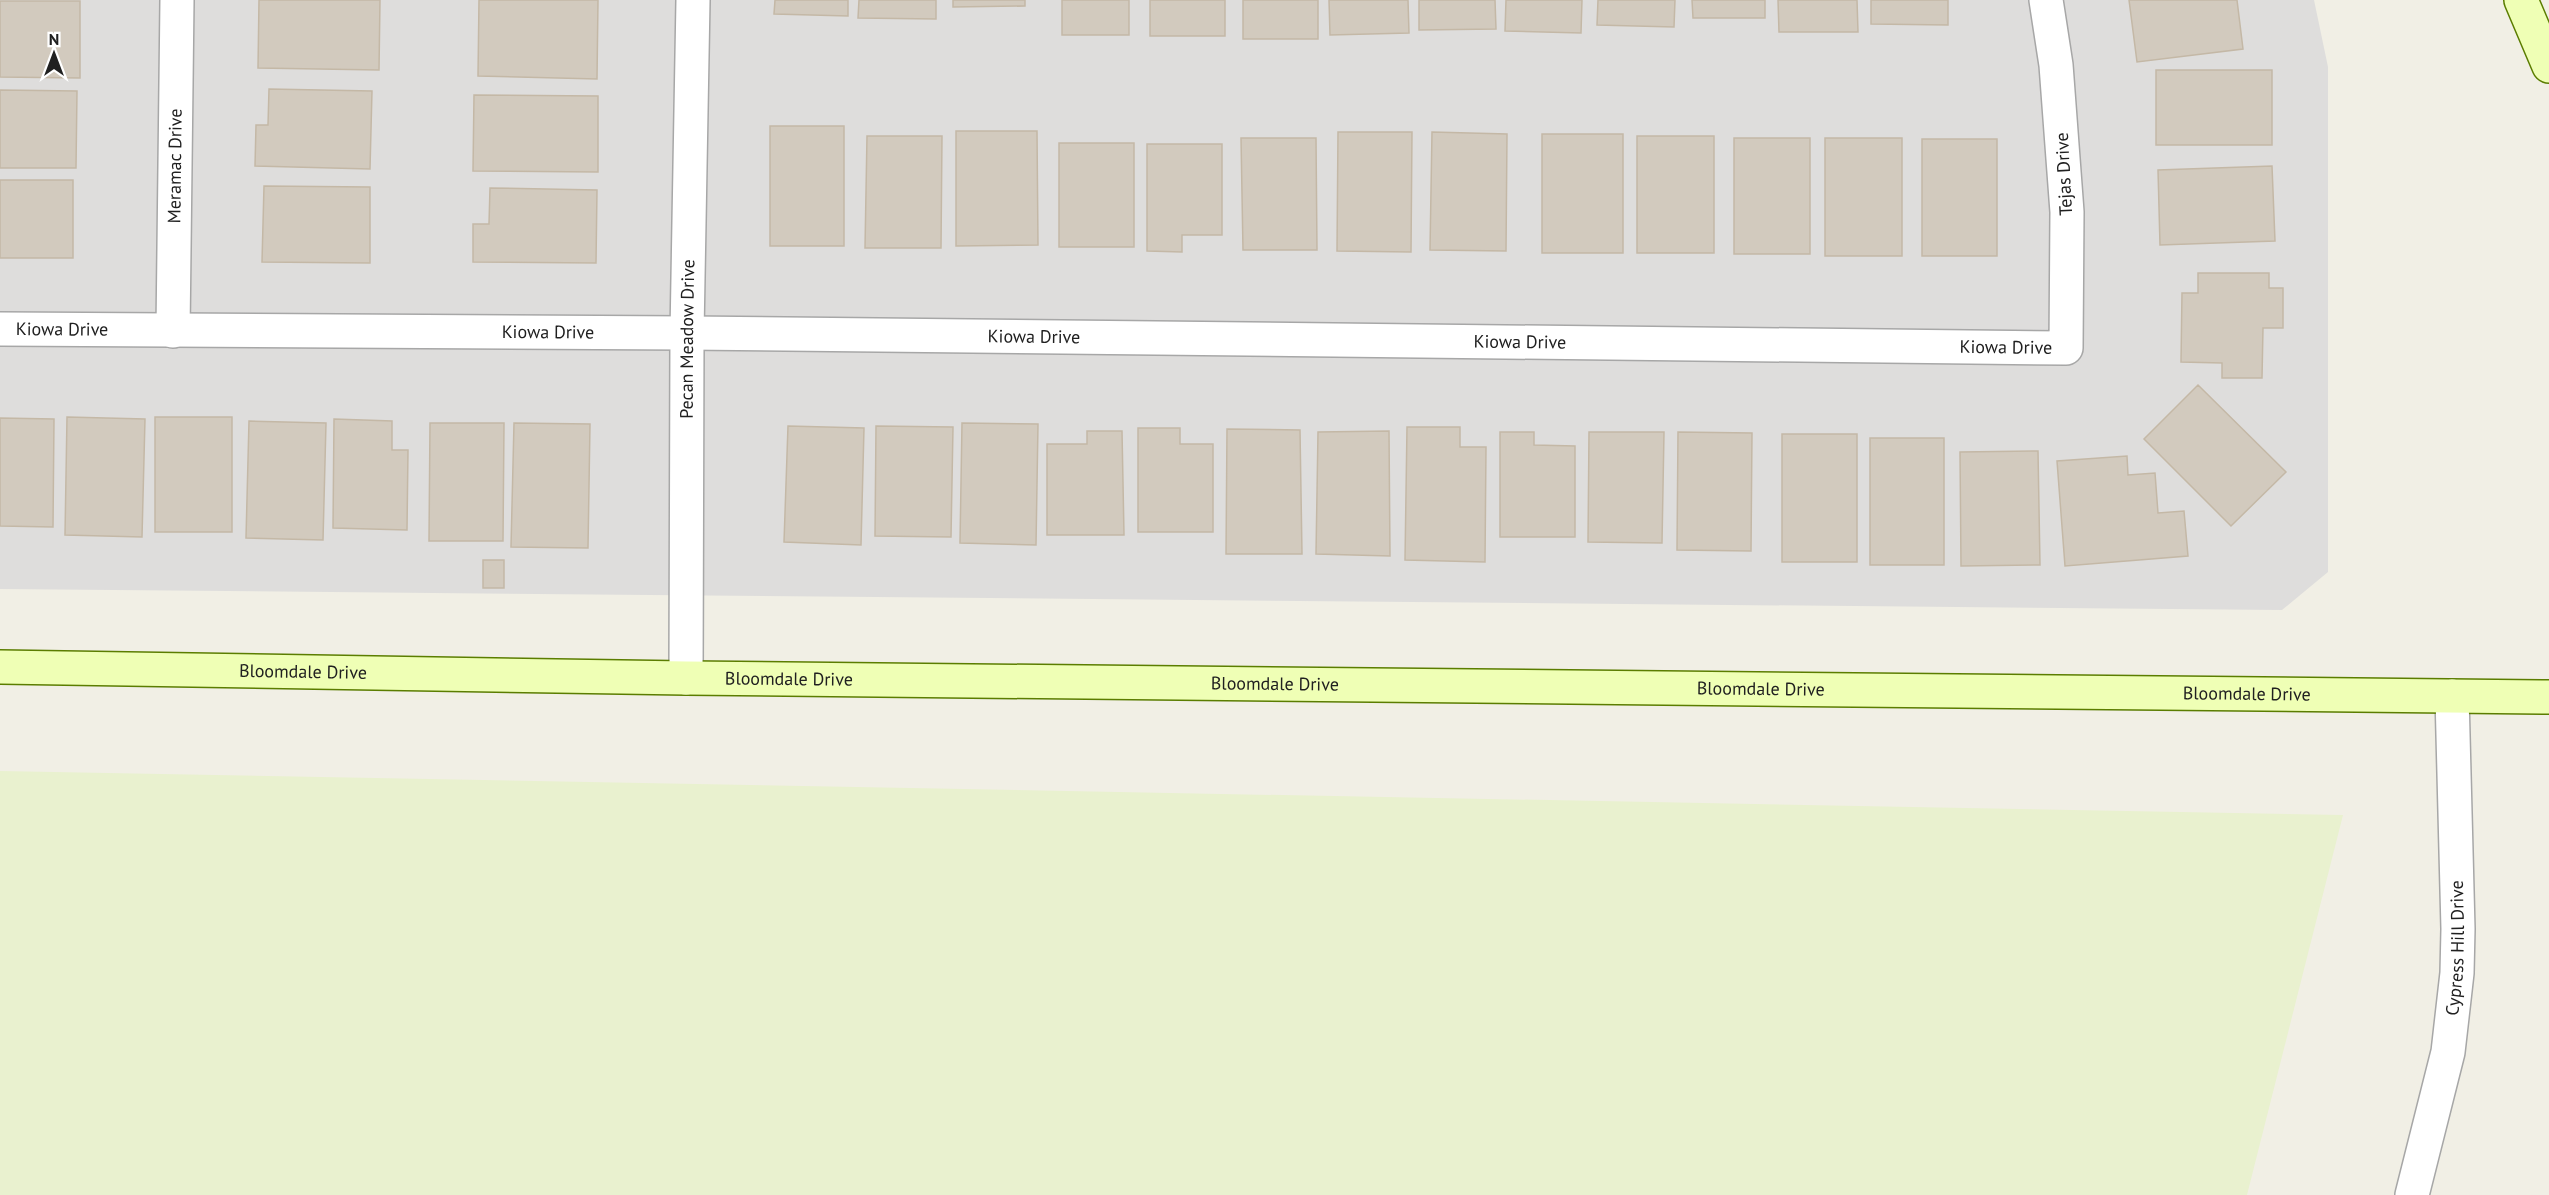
<svg xmlns="http://www.w3.org/2000/svg" width="2549" height="1195" font-family="'PT Sans',sans-serif">
<style>
.residential{fill:#dedddc}
.farmland{fill:#e9f1cf}
.building{fill:#d2cabe;stroke:#c4b8a6;stroke-width:1.5}
.lines{fill:none;stroke-linecap:round;stroke-linejoin:round}
.street-casing{stroke:#a7a7a7;stroke-width:36}
.secondary-casing{stroke:#5b7d00;stroke-width:36}
.street{stroke:#fff;stroke-width:33}
.secondary{stroke:#efffb5;stroke-width:33}
.labels{text-anchor:middle;stroke-width:5;stroke-linejoin:round;paint-order:stroke}
.street-label{font-size:18px;fill:#202020;stroke:#fff}
</style>
<rect width="100%" height="100%" fill="#f1efe5"/>
<path class="residential" d="M0,0H2314L2328,67V572L2282,610L0,589Z"/>
<path class="farmland" d="M0,771L2343,815L2247,1195H0Z"/>
<path class="building" d="M259,0H380L379,70L258,68Z
M479,0H598L597,79L478,76Z
M775,0H848V16L774,14Z
M859,0H936V19L858,18Z
M953,0H1025V6L953,7Z
M1062,0H1129V35H1062Z
M1150,0H1225V36H1150Z
M1243,0H1318V39H1243Z
M1329,0H1408L1409,33L1330,35Z
M1419,0H1495L1496,29L1419,30Z
M1506,0H1582L1581,33L1505,31Z
M1598,0H1675L1674,27L1597,25Z
M1692,0H1765V18H1693Z
M1778,0H1857L1858,32H1779Z
M1871,0H1948V25L1871,24Z
M2129,0H2237L2243,49L2137,62Z
M0,1H80V78L0,77Z
M2156,70H2272V145H2156Z
M269,89L372,91L370,169L255,166L256,125H268Z
M0,90L77,91L76,168H0Z
M474,95L598,96V172L473,171Z
M770,126H844V246H770Z
M956,131H1037L1038,245L956,246Z
M1338,132H1412L1411,252L1337,251Z
M1432,132L1507,134L1506,251L1430,250Z
M1542,134H1623V253H1542Z
M867,136H942L941,248H865Z
M1637,136H1714V253H1637Z
M1241,138H1316L1317,250H1243Z
M1734,138H1810V254H1734Z
M1825,138H1902V256H1825Z
M1922,139H1997V256H1922Z
M1059,143H1134V247H1059Z
M1147,144H1222V235H1182V252L1147,251Z
M2272,166L2275,241L2160,245L2158,170Z
M0,180H73V258H0Z
M264,186L370,187V263L262,262Z
M490,188L597,190L596,263L473,262V224H489Z
M2198,273H2269V288H2283V328H2263L2262,378H2222V363L2181,362L2182,293H2198Z
M2198,385L2286,472L2231,526L2144,439Z
M67,417L145,419L142,537L65,535Z
M155,417H232V532H155Z
M0,418L54,419L53,527L0,526Z
M334,419L392,421V450H408L407,530L333,528Z
M249,421L326,423L323,540L246,538Z
M430,423H504L503,541H429Z
M514,423L590,424L588,548L511,547Z
M962,423L1038,424L1036,545L960,543Z
M788,426L864,428L861,545L784,542Z
M876,426L953,427L951,537L875,536Z
M1407,427H1460V447H1486L1485,562L1405,560Z
M1138,428H1180V444H1213V532H1138Z
M1227,429L1300,430L1302,554H1226Z
M1087,431H1122L1124,535H1047V444H1087Z
M1389,431L1390,556L1316,554L1318,432Z
M1500,432H1534V445L1575,446V537H1500Z
M1589,432H1664L1662,543L1588,542Z
M1678,432L1752,433L1751,551L1677,550Z
M1782,434H1857V562H1782Z
M1870,438H1944V565H1870Z
M2038,451L2040,565L1961,566L1960,452Z
M2127,456L2128,475L2155,473L2158,513L2184,511L2188,556L2065,566L2057,461Z
M483,560H504V588H483Z"/>
<g class="lines">
<defs>
<g id="street">
<path id="s1" d="M0,329L687,333L2066,348L2067,212L2056,65L2046,0"/>
<path id="s2" d="M173,331L177,0"/>
<path id="s3" d="M686,678L687,333L693,0"/>
<path id="s4" d="M2412,1195L2448,1052L2457,973L2458,929L2452,696"/>
</g>
<g id="secondary">
<path d="M2521,0L2549,66"/>
<path id="s5" d="M0,667L686,678L2549,697"/>
</g>
</defs>
<use href="#street" class="street-casing"/>
<use href="#secondary" class="secondary-casing"/>
<use href="#street" class="street"/>
<use href="#secondary" class="secondary"/>
</g>
<g class="labels">
<g class="street-label">
<text dy="6" stroke="none"><textPath href="#s2" startOffset="165">Meramac Drive</textPath></text>
<text transform="translate(2064 174) rotate(-93)" y="6">Tejas Drive</text>
<text dy="6" stroke="none"><textPath href="#s1" startOffset="62">Kiowa Drive</textPath></text>
<text dy="6" stroke="none"><textPath href="#s1" startOffset="548">Kiowa Drive</textPath></text>
<text dy="6" stroke="none"><textPath href="#s1" startOffset="1034">Kiowa Drive</textPath></text>
<text dy="6" stroke="none"><textPath href="#s3" startOffset="339">Pecan Meadow Drive</textPath></text>
<text dy="6" stroke="none"><textPath href="#s1" startOffset="1520">Kiowa Drive</textPath></text>
<text dy="6" stroke="none"><textPath href="#s1" startOffset="2006">Kiowa Drive</textPath></text>
<text dy="6" stroke="none"><textPath href="#s5" startOffset="303">Bloomdale Drive</textPath></text>
<text dy="6" stroke="none"><textPath href="#s5" startOffset="789">Bloomdale Drive</textPath></text>
<text dy="6" stroke="none"><textPath href="#s5" startOffset="1275">Bloomdale Drive</textPath></text>
<text dy="6" stroke="none"><textPath href="#s5" startOffset="1761">Bloomdale Drive</textPath></text>
<text dy="6" stroke="none"><textPath href="#s5" startOffset="2247">Bloomdale Drive</textPath></text>
<text dy="6" stroke="none"><textPath href="#s4" startOffset="252">Cypress Hill Drive</textPath></text>
</g>
</g>
<g transform="translate(54 54)" stroke="#ffffff" stroke-width="4.5" paint-order="stroke">
<path d="M0-4.5L10 22L0 15L-10 22Z" fill="#202020"/>
<text y="-9" font-size="16" font-weight="bold" text-anchor="middle" fill="#202020">N</text>
</g>
</svg>
